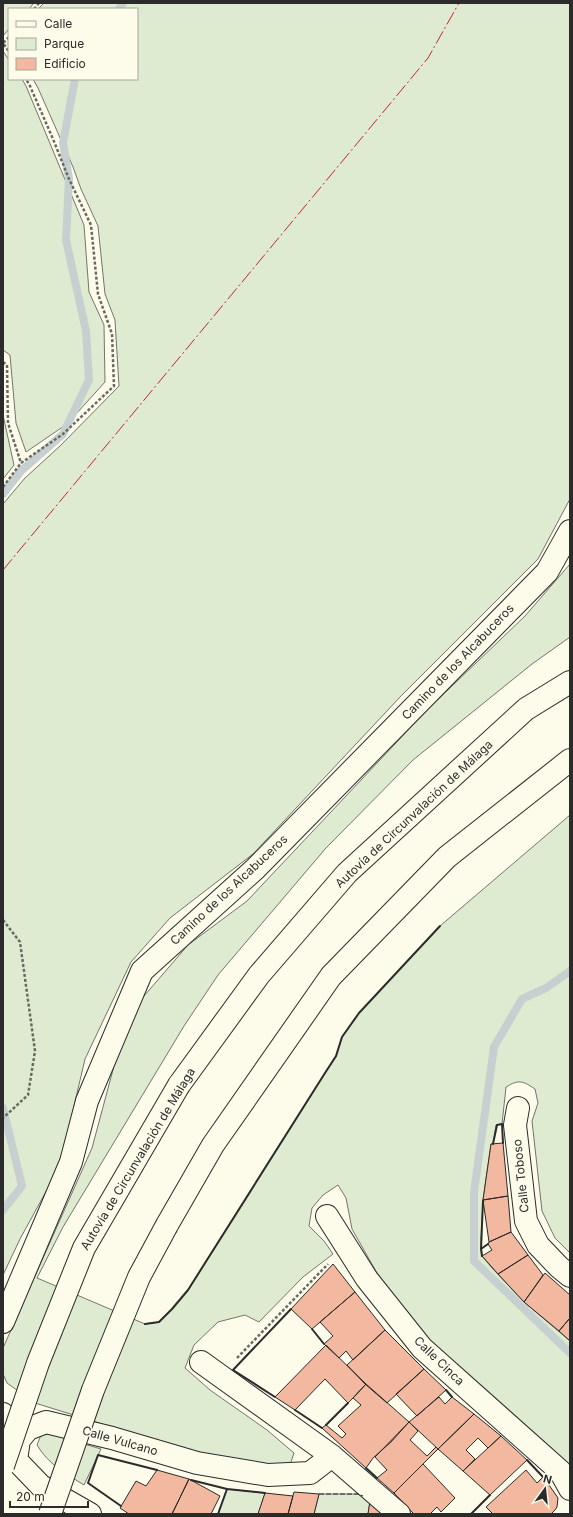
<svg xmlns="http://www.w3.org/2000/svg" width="573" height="1517" font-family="Inter,sans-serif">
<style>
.green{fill:#deebd1;stroke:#74746e}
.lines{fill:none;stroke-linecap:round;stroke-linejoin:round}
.stream{stroke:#c7d0d0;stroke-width:8}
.building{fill:#f2b8a0;stroke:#2b2b2b}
.minor-casing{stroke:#2b2b2b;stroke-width:24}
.highway-casing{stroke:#2b2b2b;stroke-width:24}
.path{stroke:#6a6964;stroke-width:2.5;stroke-dasharray:3 2;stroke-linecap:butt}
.minor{stroke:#fdfbea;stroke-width:22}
.highway{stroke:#fdfbea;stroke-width:22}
.highway-bridge-casing{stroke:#2b2b2b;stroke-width:24;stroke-linecap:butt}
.highway-bridge{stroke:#fdfbea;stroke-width:22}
.fence{stroke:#2b2b2b;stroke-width:1;stroke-dasharray:5 2;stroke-linecap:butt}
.wall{stroke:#2b2b2b;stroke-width:2}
.power{stroke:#c62828;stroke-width:1;stroke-dasharray:14 3 2 3;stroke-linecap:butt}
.labels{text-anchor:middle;stroke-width:3;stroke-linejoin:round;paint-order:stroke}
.street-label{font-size:12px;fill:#2b2b2b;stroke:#fdfbea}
</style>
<rect width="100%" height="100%" fill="#fdfbea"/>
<path class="green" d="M3,3H34L29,9H9V29L3,36Z
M44,3H570V499L538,559L401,696L253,854L170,918L131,962L85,1059L60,1166L20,1239L3,1275V504L25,478L60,446L119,386L115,320L105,294L98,226L81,189L73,167L38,88L33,79H137V9H38Z
M3,51L9,60V79H22L26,86L84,225L89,292L104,325L105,382L67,424L26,452L16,423L10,355L3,350Z
M3,415L14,465L3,479Z
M570,564V637L532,664L413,760L326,848L218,975L184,1026L63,1227L37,1278L145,1324L159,1322L172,1309L188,1290L325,1073L336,1057L342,1037L359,1013L440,926L570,815V1253L555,1238L542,1211L532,1121L538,1103L535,1089C523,1081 519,1079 506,1087L502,1124L496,1125L493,1144H491L483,1200L481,1239L482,1256L492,1268L524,1302L570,1341V1471L446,1359L403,1310L377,1273L352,1229L346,1198L338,1185L323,1195L312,1208L309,1226L324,1241L333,1254L303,1277L259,1322L245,1315L218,1322L194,1345L185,1368L210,1390L267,1430L294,1453L290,1465L277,1467L202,1455L35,1403L7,1383L3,1374V1348L92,1148L114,1066L138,1003L188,945L247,901L428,709L525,616Z
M51,1434L101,1449L84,1485C65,1473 49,1465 37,1445L41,1435Z
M227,1489L265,1493L258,1514H218Z
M319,1494H358L370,1501L368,1514H314Z"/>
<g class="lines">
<path class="stream" d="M119,9L123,3
M3,494L21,471L63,434L89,380L86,331L66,240L69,179L63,143L75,79
M570,971L546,988L522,999L494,1047L474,1192V1261L570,1353
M3,1108L22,1186L3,1210"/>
</g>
<path class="building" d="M503,1143L508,1196L483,1200L491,1144Z
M508,1196L511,1232L489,1242L483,1200Z
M511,1232L528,1255L498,1274L482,1256L492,1250L488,1244L489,1242Z
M528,1255L543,1275L524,1302L498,1274Z
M333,1264L355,1292L312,1329L291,1309Z
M545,1273L570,1295V1318L559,1331L524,1302Z
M355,1292L385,1330L353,1360L346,1351L339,1358L324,1344L333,1336L320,1322Z
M570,1318V1341L559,1331Z
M385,1330L424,1369L387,1403L365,1384L347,1365Z
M326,1345L366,1384L353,1398L348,1403L325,1379L295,1410L275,1397Z
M424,1369L446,1390L417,1416L396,1394Z
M366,1384L409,1422L391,1442L373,1458L366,1468L322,1428L326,1425L342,1438L346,1434L338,1426L361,1405L353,1398Z
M439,1397L445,1404L452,1397L474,1414L438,1449L409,1422Z
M474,1414L501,1436L488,1448L478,1438L466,1450L475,1459L463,1471L438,1449Z
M409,1422L418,1431L410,1440L427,1456L436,1447L438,1449L394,1493L377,1478L387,1470L375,1457Z
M501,1436L527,1460L490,1495L463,1471Z
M423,1464L455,1498L441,1512L437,1507L430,1514H414L394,1493Z
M157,1470L189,1479L172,1514H129L120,1508L136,1481L146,1486Z
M526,1470L537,1483L543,1477L547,1482L558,1498L557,1507L555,1510L551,1514H493L486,1507Z
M189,1479L220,1496L211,1514H172Z
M294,1492L319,1494L314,1514H288Z
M265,1493L293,1496L288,1514H258Z
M370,1501L384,1514H368Z"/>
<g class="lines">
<defs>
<path id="minor" d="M518,1108L515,1125L526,1221L538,1245L559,1267L570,1276
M327,1216L367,1279L422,1348L560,1471L570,1489
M3,1322L71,1162L87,1101L142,971L255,869L547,572L570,531
M201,1362L332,1456L399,1514
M3,1414L19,1440
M90,1514L41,1486L16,1460L19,1440L28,1429L46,1422L112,1438L197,1463L268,1475L310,1473L332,1456"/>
<path id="highway" d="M179,1085L259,975L347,873L526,709L570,682
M167,1225L213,1145L331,976L447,857L570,760"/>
</defs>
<use href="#minor" class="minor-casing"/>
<use href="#highway" class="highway-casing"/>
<path class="path" d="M34,9L39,3
M9,37L3,43L9,52
M3,362L7,365L8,423L21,463
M3,487L21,463L63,434L114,386L112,334L98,294L91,225L69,179L53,139L30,86L26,79
M3,920L20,942L35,1051L28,1095L3,1118
M237,1358L328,1264"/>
<use href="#minor" class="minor"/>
<use href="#highway" class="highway"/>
<defs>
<path id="highway-bridge" d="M3,1466L38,1363L84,1248L179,1085
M50,1514L93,1390L139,1277L167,1225"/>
</defs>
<use href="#highway-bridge" class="highway-bridge-casing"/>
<use href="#highway-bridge" class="highway-bridge"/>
<path class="fence" d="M319,1494H358L363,1496"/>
<path class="wall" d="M493,1144L497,1125L502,1124L503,1143
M481,1249L483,1201
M482,1256L481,1249L488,1244
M145,1324L159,1322L172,1309L188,1290L325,1073L336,1056L342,1037L359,1013L440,926
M312,1329L324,1344
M446,1390L452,1397
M275,1397L233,1370L291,1309
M295,1410L322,1428
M326,1425L348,1403
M527,1460L543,1477
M366,1468L377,1478
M191,1480L227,1489L218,1514
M227,1489L265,1493
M121,1506L88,1483L98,1455L157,1470
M471,1514L490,1495"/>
<path class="power" d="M3,570L428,58L459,3"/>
</g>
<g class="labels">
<g class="street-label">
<text transform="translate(458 662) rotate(-46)" y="4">Camino de los Alcabuceros</text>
<text transform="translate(414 814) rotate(-43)" y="4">Autovía de Circunvalación de Málaga</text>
<text transform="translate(229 890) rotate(-43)" y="4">Camino de los Alcabuceros</text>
<text transform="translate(138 1159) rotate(-59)" y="4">Autovía de Circunvalación de Málaga</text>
<text transform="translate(521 1176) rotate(-96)" y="4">Calle Toboso</text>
<text transform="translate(439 1361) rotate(44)" y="4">Calle Cinca</text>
<text transform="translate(120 1441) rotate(16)" y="4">Calle Vulcano</text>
</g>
</g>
<rect width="573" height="1517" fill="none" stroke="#2b2b2b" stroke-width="8"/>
<rect x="8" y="8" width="130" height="72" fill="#fdfbea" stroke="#a9a89e"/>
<rect x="16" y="21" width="20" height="6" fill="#fdfbea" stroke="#a9a89e"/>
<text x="44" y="28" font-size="12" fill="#2b2b2b">Calle</text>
<rect x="16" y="38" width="20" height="12" fill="#deebd1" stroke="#a9a89e"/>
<text x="44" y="48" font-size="12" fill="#2b2b2b">Parque</text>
<rect x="16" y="58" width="20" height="12" fill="#f2b8a0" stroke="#a9a89e"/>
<text x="44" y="68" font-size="12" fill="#2b2b2b">Edificio</text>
<g transform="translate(545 1489) rotate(15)" stroke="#fdfbea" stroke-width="3" paint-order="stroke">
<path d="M0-3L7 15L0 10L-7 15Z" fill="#2b2b2b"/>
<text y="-6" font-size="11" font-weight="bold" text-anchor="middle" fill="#2b2b2b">N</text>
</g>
<path d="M10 1501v6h78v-6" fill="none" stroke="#2b2b2b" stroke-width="2"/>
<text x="16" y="1501" font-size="12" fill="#2b2b2b" stroke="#fdfbea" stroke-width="3" paint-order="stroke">20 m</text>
</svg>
